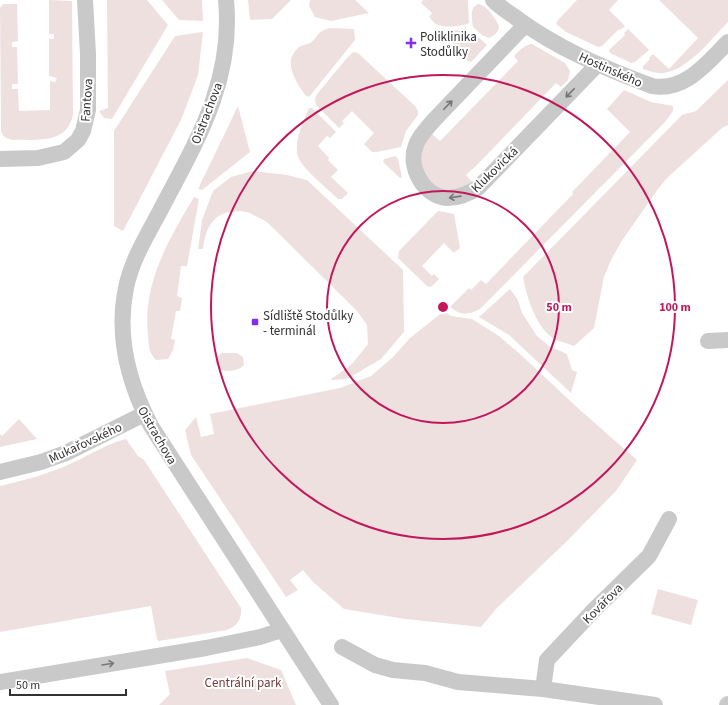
<svg xmlns="http://www.w3.org/2000/svg" width="728" height="705" font-family="'Source Sans 3',sans-serif">
<style>
.green{fill:#efe0e0}
.lines{fill:none;stroke-linecap:round;stroke-linejoin:round}
.minor{stroke:#c9c9c9;stroke-width:16}
.oneway{stroke:#767676}
.ring{fill:none;stroke:#c2185b;stroke-width:2}
.poi-dot{fill:#842df0;stroke:#fff;stroke-width:1.5}
.labels{text-anchor:middle;stroke-width:4;stroke-linejoin:round;paint-order:stroke}
.poi-label{font-size:13px;fill:#323232;stroke:#fff;text-anchor:start}
.street-label{font-size:13px;fill:#323232;stroke:#fff}
.park-label{font-size:13px;fill:#723e3c;stroke:#fff}
.centre{fill:#c2185b;stroke:#fff;stroke-width:2}
.ring-label{font-size:12px;text-anchor:middle;font-weight:bold;fill:#c2185b;stroke:#fff;stroke-width:4;stroke-linejoin:round;paint-order:stroke}
</style>
<rect width="100%" height="100%" fill="#fff"/>
<path class="green" d="M49,0L72,1L73,115C66,145 37,139 13,140C8,139 2,137 1,131L0,8L3,4H17L18,41L12,42V47H17L18,84H12V89H18L19,111L50,110V81L55,82L57,78L49,76V39H54V34H49Z
M107,0H147L168,25L112,119L104,118L99,111L108,108Z
M162,0H202L203,21L179,20Z
M248,0H291L272,19L250,20Z
M310,0H355L369,13L331,21L315,17L309,6Z
M423,0H468L469,23C461,27 445,28 436,24C434,23 431,19 429,17L432,13L421,3Z
M577,0H618L609,10L625,26L620,30L619,29L602,46L598,47L566,32L556,24L558,20Z
M659,0H728V22C712,38 688,70 664,73C657,74 650,71 643,69V66L650,59L649,58L653,54L669,69L698,38Z
M478,4C487,5 495,18 499,26C498,33 495,35 489,38L482,35L473,27C472,19 469,8 478,4Z
M330,28L354,29L355,40L309,97L305,95C297,83 283,64 296,50C300,45 305,45 310,43C319,37 316,31 330,28Z
M628,29L649,50L635,62L631,63L610,53L609,50L625,35L624,33Z
M454,30L474,33L487,45L471,62L468,61L453,43L456,40L450,35V31Z
M203,32L198,75L181,120L123,231L114,226V131L175,36Z
M532,44L565,63L570,71L568,80L561,87L556,83L476,166L466,175L474,184C471,186 467,189 463,190C461,191 457,191 454,191C430,192 415,168 423,146C424,141 428,137 431,133L440,141L518,61L514,56C520,50 524,45 532,44Z
M355,52L358,53L415,106L418,111V115L406,131L401,147L377,152H372L364,144L374,133L352,111L342,121L344,123L339,128L316,105L315,99L317,94L347,58L352,53Z
M728,80V125L722,128L666,179L658,189L621,242L611,260L604,277L594,328L574,346C569,344 562,342 556,340C536,329 527,298 523,277L682,115L696,111Z
M624,90L651,102L673,106V111L665,122L480,309C468,315 461,316 450,307L469,288L471,290L481,280L486,284L573,194L572,192L630,132L607,109Z
M238,106L250,152L202,190L198,189Z
M309,108H312L336,132L330,138L327,136L318,146L329,158L328,160L338,170L331,177L348,193L342,199H338C328,189 305,171 299,159C292,144 303,122 309,108Z
M396,156L398,159L402,177L400,178L383,162L384,159Z
M252,171L287,175L307,180L403,270L404,332L381,359L347,379L330,380L352,364L368,344L367,325L357,311L267,222C261,219 255,216 250,213C244,211 237,211 231,212C211,214 205,232 203,249H198L202,220L213,191L231,177Z
M194,197L199,199L187,266H181L177,296L182,298L180,311H176L171,339L175,340L173,350L168,359L156,360C148,352 149,346 148,335C142,284 169,239 194,197Z
M439,211L454,214L460,248L454,253L444,243L422,266L432,276L434,274L439,279L432,286L428,287L398,258L399,251L437,212Z
M510,289L518,300L522,313L537,336L549,346L567,354L572,370L577,372L571,393L509,335L479,317Z
M444,311L451,316L472,319L499,336L520,354L580,410L637,460L616,491L568,540L496,609L481,627L405,619L344,609L313,582L303,570L290,580L298,590L286,597L191,455L185,430L196,417L201,437L214,434L210,414L340,388L371,376L393,357L410,338Z
M222,353H237L243,357L244,365C239,371 228,372 221,370C213,364 214,357 222,353Z
M19,419L37,439L0,447V434L2,436Z
M126,439L138,456L144,460L241,608C242,619 237,626 227,630L159,641L157,639L151,606L0,632V486C25,480 52,473 74,462C91,454 107,444 126,439Z
M658,589L698,600L691,625L651,614Z
M247,658L281,670L296,705H159L170,694L165,671Z"/>
<g class="lines">
<path class="minor" d="M226,0C234,82 195,144 159,213C146,237 131,262 126,288C116,336 129,384 151,426L331,705
M493,0C500,7 508,12 515,17C556,48 604,68 652,86C685,92 707,63 728,42
M525,25L434,120C427,128 419,136 416,145C407,167 424,197 448,198C460,198 470,193 479,187L597,65
M0,159L38,158L64,152L78,140L83,131L88,110V54L85,0
M708,341L728,340
M0,472L41,462L66,453L144,414
M342,647L375,665L393,670L425,673L458,682L543,689L655,705
M0,682L206,648L260,637L282,630
M543,689L547,660L593,611L649,556L669,519
M727,705L728,704"/>
</g>
<defs><path id="oneway-shaft" d="M-6 0H5M1.5-3L5.5 0L1.5 3" fill="none" stroke-width="1.6" stroke-linecap="round" stroke-linejoin="round"/></defs>
<g class="oneway">
<use href="#oneway-shaft" transform="translate(570 93) rotate(134)"/>
<use href="#oneway-shaft" transform="translate(448 105) rotate(-46)"/>
<use href="#oneway-shaft" transform="translate(455 197) rotate(172)"/>
<use href="#oneway-shaft" transform="translate(108 664) rotate(-9)"/>
</g>
<g class="ring">
<circle cx="443" cy="307" r="116"/>
<circle cx="443" cy="307" r="232"/>
</g>
<g class="poi-dot">
<path d="M409 37h4v4h4v4h-4v4h-4v-4h-4v-4h4z"/>
<rect x="251" y="318" width="8" height="8" rx="2"/>
</g>
<g class="labels">
<g class="poi-label">
<text x="420" y="41">Poliklinika<tspan x="420" dy="15">Stodůlky</tspan></text>
<text x="263" y="320">Sídliště Stodůlky<tspan x="263" dy="15">- terminál</tspan></text>
</g>
<g class="street-label">
<text transform="translate(611 69) rotate(24)" y="5">Hostinského</text>
<text transform="translate(86 100) rotate(-86)" y="5">Fantova</text>
<text transform="translate(206 113) rotate(-69)" y="5">Oistrachova</text>
<text transform="translate(494 169) rotate(-44)" y="5">Klukovická</text>
<text transform="translate(158 435) rotate(60)" y="5">Oistrachova</text>
<text transform="translate(85 442) rotate(-25)" y="5">Mukařovského</text>
<text transform="translate(602 603) rotate(-45)" y="5">Kovářova</text>
</g>
<g class="park-label">
<text x="243" y="687">Centrální park</text>
</g>
</g>
<circle cx="443" cy="307" r="6" class="centre"/>
<g class="ring-label">
<text x="559" y="311">50 m</text>
<text x="675" y="311">100 m</text>
</g>
<path d="M10 689v6h116v-6" fill="none" stroke="#323232" stroke-width="2"/>
<text x="16" y="689" font-size="12" fill="#323232" stroke="#ffffff" stroke-width="3" paint-order="stroke">50 m</text>
</svg>
